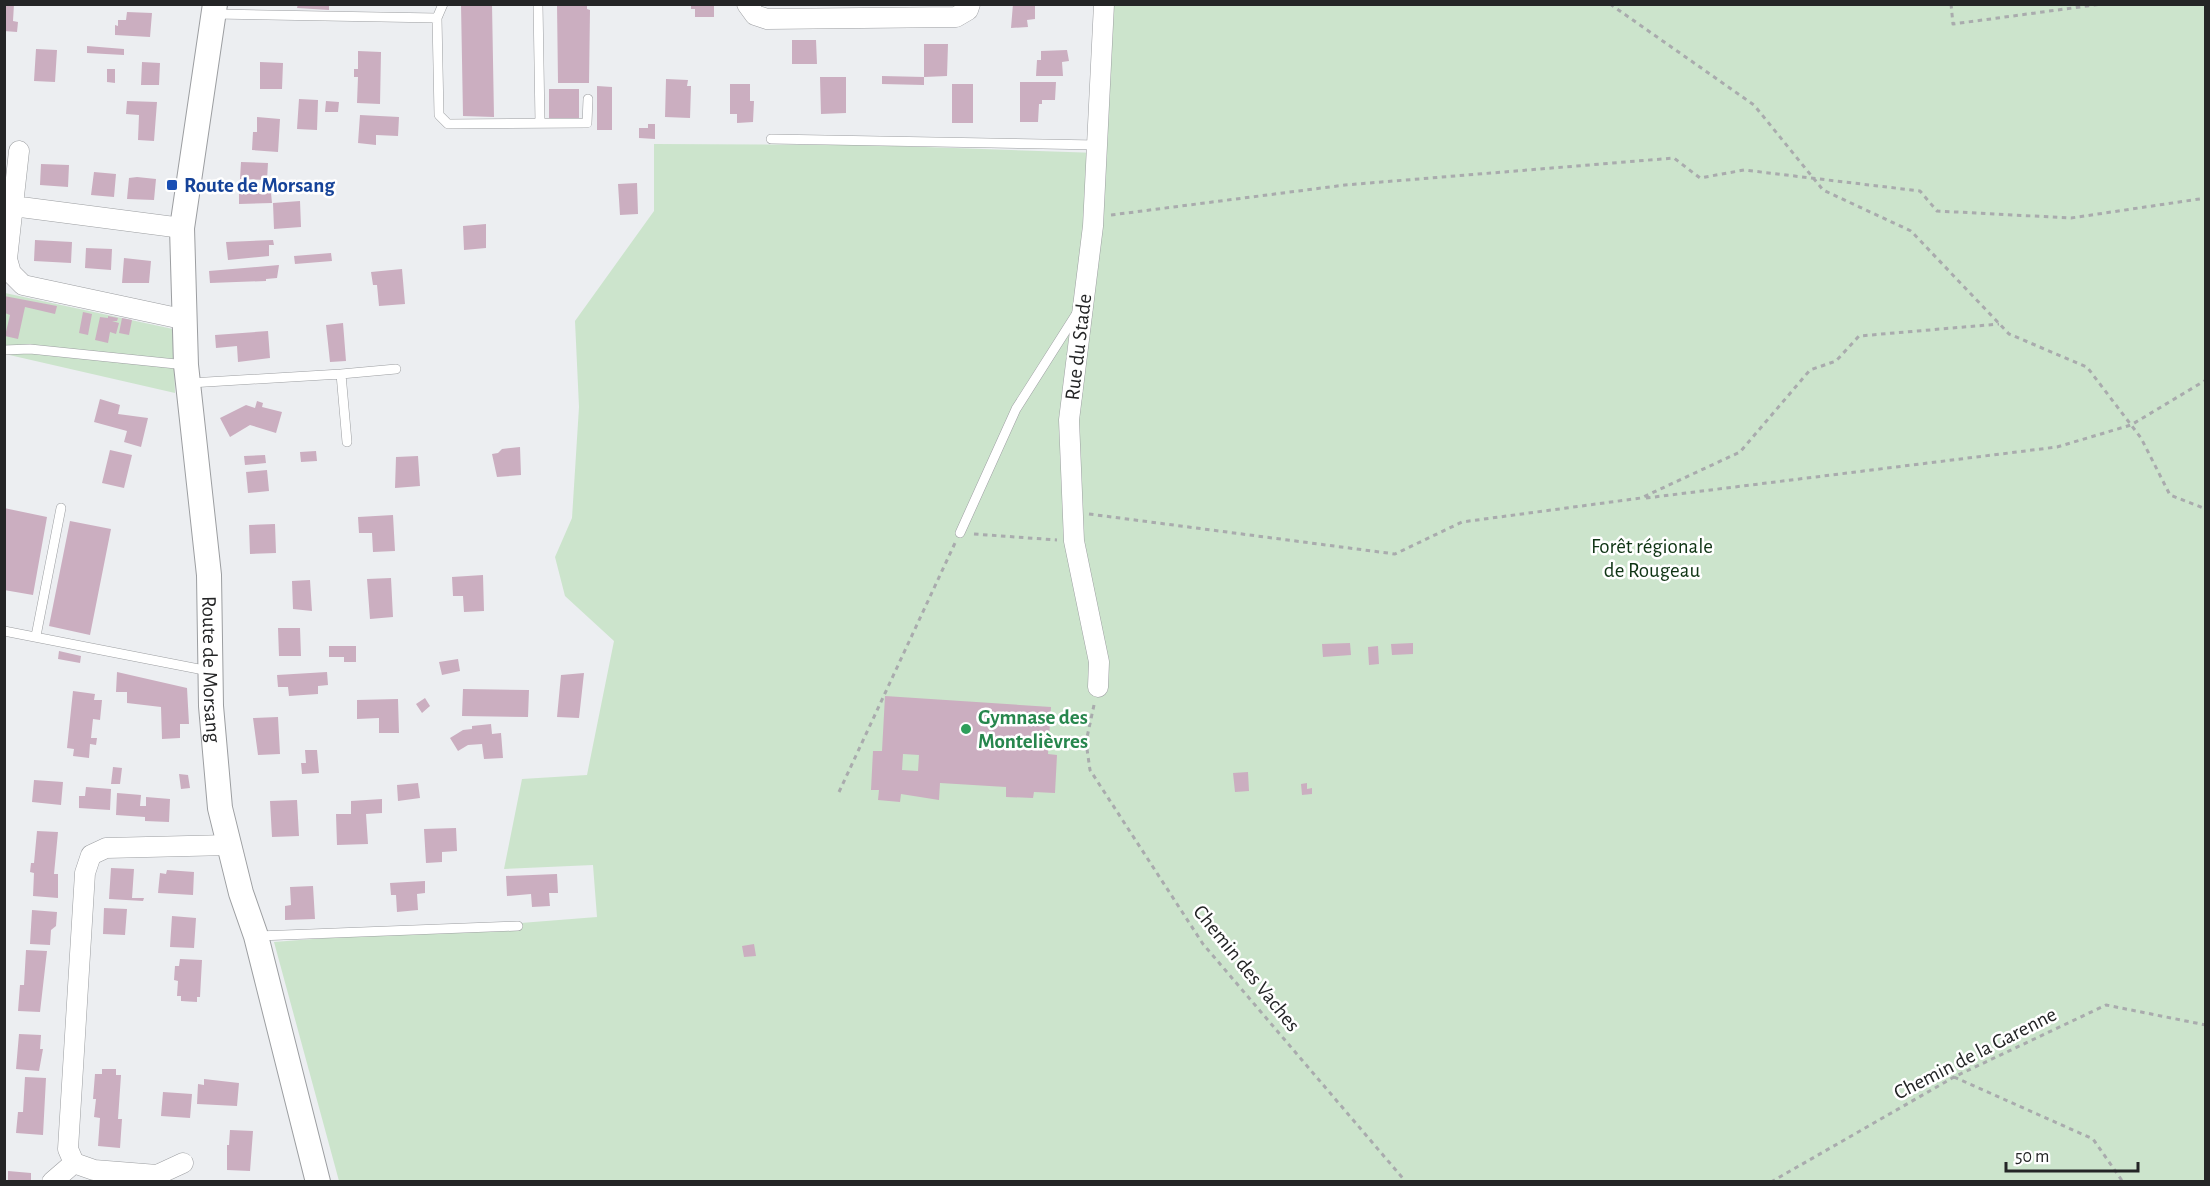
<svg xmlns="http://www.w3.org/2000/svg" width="2210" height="1186" font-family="'Alegreya Sans',sans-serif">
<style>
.green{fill:#cce4cc}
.building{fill:#cbaec0;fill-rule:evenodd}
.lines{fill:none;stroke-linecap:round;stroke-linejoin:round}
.service-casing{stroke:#9c9ea1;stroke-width:10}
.minor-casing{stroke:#9c9ea1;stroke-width:21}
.tertiary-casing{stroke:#9c9ea1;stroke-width:26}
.path{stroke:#a9abad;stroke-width:3;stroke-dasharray:4.5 4.5;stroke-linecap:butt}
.service{stroke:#fff;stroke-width:9}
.minor{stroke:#fff;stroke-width:20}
.tertiary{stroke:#fff;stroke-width:24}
.transit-dot{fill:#1a4fb4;stroke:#fff;stroke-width:2}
.leisure-dot{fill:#2e9e5b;stroke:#fff;stroke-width:2}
.labels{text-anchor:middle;stroke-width:5;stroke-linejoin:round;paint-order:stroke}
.transit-label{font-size:21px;font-weight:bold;fill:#164399;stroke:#fff;text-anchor:start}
.street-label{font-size:21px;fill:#242526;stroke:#fff}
.park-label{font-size:21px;fill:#0f3414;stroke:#fff}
.leisure-label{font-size:21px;font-weight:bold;fill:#27864d;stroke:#fff;text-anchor:start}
</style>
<rect width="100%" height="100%" fill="#eceef1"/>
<path class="green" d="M1106,5H2205V1181H339L274,942L597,917L593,865L504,869L522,779L587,775L614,641L565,596L555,557L572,518L579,407L575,321L654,211V144L868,145L1098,153Z
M5,293L173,329L175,393L5,354Z"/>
<path class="building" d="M4,4H14L13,21L18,22L17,32L4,31Z
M298,4H329V10L297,8Z
M461,4H492L494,117L463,116Z
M557,4H587V9L590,10L589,83H558Z
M1013,4H1035V19L1027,20L1028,27L1011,28Z
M691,5H714V17H695V9H691Z
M127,12L152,13L150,37L115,35V25L118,26V20H126Z
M792,40H816L817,64H792Z
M924,44H948L947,76L924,77Z
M87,46L124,49V55L87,53Z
M36,49L57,50L55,82L34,81Z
M1067,50L1069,61L1062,62L1063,76H1036L1037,60H1041V51Z
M358,51L381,52L380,104L357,103L358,77H354V69H358Z
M142,62L160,63L159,85H141Z
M260,62L283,63L282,89H260Z
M107,69H115V83L107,82Z
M882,76L924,77V85L882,84Z
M820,77H846V113L821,114Z
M666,79L688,80L687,86H691L690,118L665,117Z
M1020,82H1056L1055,100H1042V104H1039L1038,122H1020Z
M730,84H750V101H754L753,122L737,123V114H730Z
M952,84H973V123H952Z
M597,86L612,87V130H597Z
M549,89H579V118H549Z
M299,99L318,100L317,130L297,129Z
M127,101L157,102L154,141L138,140L139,115L126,114Z
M326,101L339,102L338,112H325Z
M360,115L399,117L398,136L376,135V145L358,143Z
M257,117L280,119L278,152L252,150L253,132H257Z
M648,124H655V139L639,138V128H648Z
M241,162L268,163L267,180L240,179Z
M41,164L69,165L68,187L40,185Z
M94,172L116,174L114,197L91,195Z
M137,177L156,179L154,200L127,199L129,178Z
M637,183L638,214L620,215L618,184Z
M239,187H259V194L271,193L272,203L239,204Z
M300,201L301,227L274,229L273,203Z
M486,224V248L464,250L463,226Z
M35,240L72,242L71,263L34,261Z
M273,240L274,245H269V256L228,260L226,242Z
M86,248L112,249L111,270L85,268Z
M331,253L332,261L295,264L294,256Z
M124,258L151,261L149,283H122Z
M279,265L277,278L266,279V281L210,283L209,271Z
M402,269L405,304L379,306L377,285H373L371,272Z
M4,296L57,306L55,314L25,307L18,339L5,336L10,315L5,313Z
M83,312L92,314L88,335L79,333Z
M108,316L118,318L117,321H112L119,323L116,334L110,332L108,343L95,340L100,317L108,318Z
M122,318L132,320L129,335L119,333Z
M343,323L346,361L330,362L326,325Z
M268,331L270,358L238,362L237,346L216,348L215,335Z
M100,399L120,405L118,414L148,418L141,447L124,442L127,431L94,422Z
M257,401L263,403L262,407L282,412L276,433L250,425L230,437L220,418L246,405L255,408Z
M520,447L521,475L497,477L492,454L498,453L502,449Z
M110,450L132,455L124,488L102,483Z
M316,451L317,461L301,462L300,452Z
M265,455L266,463L245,465L244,456Z
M418,456L420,486L395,488L396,457Z
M267,470L269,491L248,493L246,472Z
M4,508L47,517L33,595L4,590Z
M393,515L395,551L373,552L372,533H359L358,517Z
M70,521L111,529L90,635L49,626Z
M275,524L276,553L250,554L249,525Z
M483,575L484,611L464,612L463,596H453L452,577Z
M391,578L393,617L370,619L367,579Z
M310,580L312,611L293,609L292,581Z
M278,628H300L301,656H279Z
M1350,643L1351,655L1323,657L1322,644Z
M1413,643V654L1392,655L1391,644Z
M329,646H356V662H344V657H329Z
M1378,646L1379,664L1369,665L1368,647Z
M59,651L81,656L80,663L58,659Z
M458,659L460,671L442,675L439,662Z
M117,672L187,688L189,724H180V738L162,739L161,707L127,703V692H116Z
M327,672L328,685L318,686V694L289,696L288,687H278L277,675Z
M584,673L579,718L557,717L561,675Z
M463,689L529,690L528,717L462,716Z
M73,691L95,694L94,700H102L100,720L93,719L91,738H97L96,745L90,744L89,758L73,756L74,749L67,748Z
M885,696L1051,707L1048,754L1057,755L1055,793L1034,792L1033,798L1006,797V787L940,783L939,800L901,794L900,802L878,800L879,790H871L873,751H882ZM903,754L919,755L918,771L902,770Z
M425,698L430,706L422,713L416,704Z
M398,699L399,733H379V718L357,719V700Z
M278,717L280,754L258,755L253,718Z
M491,724L492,734L501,733L503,758L484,759L482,744L468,745L458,751L450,738L463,730L472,729V726Z
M305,750H317L319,773L302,774L301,763H306Z
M113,767L122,768L120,784H111Z
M1248,772L1249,791L1235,792L1233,773Z
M179,774L188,775L190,788L181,789Z
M34,780L63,782L61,805L32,802Z
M418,783L420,798L398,801L397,785Z
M1307,783V789L1312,788V794L1302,795L1301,784Z
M86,787L111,789L110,810L79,808V796H85Z
M117,793L141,795L140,806H146V797L170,799L169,822L145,821V817L116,815Z
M382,799V813L366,814L368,844L337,845L336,814H351V801Z
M297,800L299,836L272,837L270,801Z
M456,828L457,851L442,852V862L426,863L424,829Z
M37,831L58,832L54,874H58V898L33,896L34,873L30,872L31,863H34Z
M111,868L134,869L132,898H144L143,901L109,899Z
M167,870L194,872L193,895L158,893L160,873L166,874Z
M557,874L558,893H549L550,906L532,907L531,894L507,896L506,876Z
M425,881V893L417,894L418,910L397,912L396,895H391L390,883Z
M313,886L315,919L285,920V906L291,905L290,887Z
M104,908L127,909L125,935L103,934Z
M32,910L57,912L56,926L51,930L50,945L30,944Z
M172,916L196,918L194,948L170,947Z
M754,944L756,956L744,957L742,946Z
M26,950L47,951L40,1012L18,1011L20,985H24Z
M180,959L202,960L200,997H197V1002L181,1001V996H177L178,981L174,980L175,966H179Z
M19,1034L41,1035L40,1049H43L39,1071L16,1069Z
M102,1069H116V1075H121L118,1119H122L120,1148L98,1146L100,1118L94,1117L96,1099H93L95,1074H102Z
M25,1077L46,1078L43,1135L16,1133L18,1112H23Z
M204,1079L239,1083L237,1106L197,1104L198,1084L204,1085Z
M163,1092L192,1094L190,1118L161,1116Z
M230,1130L253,1131L250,1171L227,1170V1145H229Z
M8,1171L31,1173V1182H8Z"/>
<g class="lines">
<defs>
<path id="service" d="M538,4L540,123
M216,14L437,18L443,4
M437,18L439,115L448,124L587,123L588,99
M771,139L1097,145
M4,350L30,349L186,365
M341,374L396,369
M190,383L341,374L347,442
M960,533L1016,409L1077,313
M4,631L209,671
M36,636L61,508
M258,936L518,926"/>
<path id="minor" d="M747,4L755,15L767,19L956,17L968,10L970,4
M19,151L7,259L11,273L23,285L182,319
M13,206L182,228
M1098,687L1099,662L1074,541L1069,420L1093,226L1104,4
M183,1163L157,1175L94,1170L74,1163L68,1149L85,873L91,855L106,848L229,845
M52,1182L74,1163"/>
<g id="tertiary">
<path id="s1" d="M215,4L182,228L186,365L209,575L211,706L220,808L241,893L256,936L318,1182"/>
</g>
</defs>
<use href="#service" class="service-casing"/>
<use href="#minor" class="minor-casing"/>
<use href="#tertiary" class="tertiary-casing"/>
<path class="path" d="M1610,4L1754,105L1823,190L1911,231L2009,334L2087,367L2141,438L2170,495L2206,509
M1951,4L1953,24L2102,4
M1111,215L1345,185L1674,158L1700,178L1744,170L1920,191L1937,211L2071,218L2206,198
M1646,498L2057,447L2131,425L2206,380
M1089,514L1395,554L1462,522L1641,498L1740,452L1810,370L1836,361L1859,336L1999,324
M974,534L1057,540
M1094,705L1086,742L1090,770L1203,944L1406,1182
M839,792L955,543
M1954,1077L2093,1139L2123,1182
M1771,1182L1954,1077L2106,1005L2206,1025"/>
<use href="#service" class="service"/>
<use href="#minor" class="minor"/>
<use href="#tertiary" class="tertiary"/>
</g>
<rect class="transit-dot" x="166" y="179" width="12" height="12" rx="3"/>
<circle class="leisure-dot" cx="966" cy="729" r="6"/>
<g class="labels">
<g class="transit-label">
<text x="184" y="192">Route de Morsang</text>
</g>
<g class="street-label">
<text transform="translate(1078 347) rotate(-83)" y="7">Rue du Stade</text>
<text dy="7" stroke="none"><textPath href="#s1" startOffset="669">Route de Morsang</textPath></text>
<text transform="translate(1247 968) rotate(51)" y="7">Chemin des Vaches</text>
<text transform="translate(1975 1053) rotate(-27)" y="7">Chemin de la Garenne</text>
</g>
<g class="park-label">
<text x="1652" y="553">Forêt régionale<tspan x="1652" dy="24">de Rougeau</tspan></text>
</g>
<g class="leisure-label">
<text x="978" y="724">Gymnase des<tspan x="978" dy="24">Montelièvres</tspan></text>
</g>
</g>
<rect width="2210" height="1186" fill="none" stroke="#242526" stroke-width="12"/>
<path d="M2006 1162v9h132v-9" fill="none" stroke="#242526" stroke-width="3"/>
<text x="2015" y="1162" font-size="18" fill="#242526" stroke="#ffffff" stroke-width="4.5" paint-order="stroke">50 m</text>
</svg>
